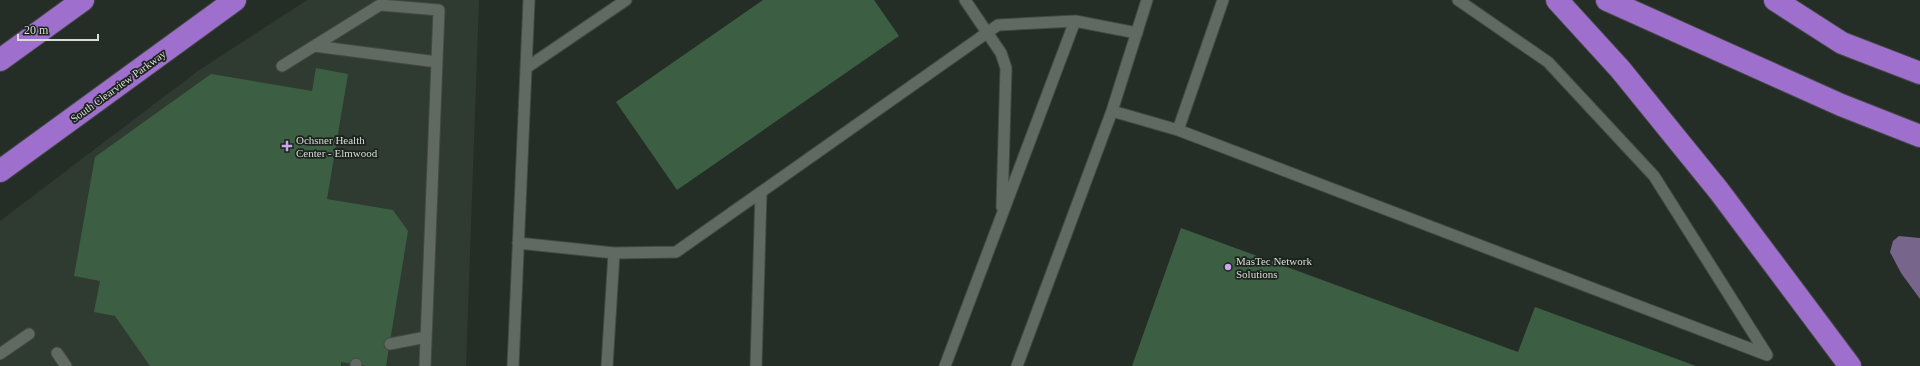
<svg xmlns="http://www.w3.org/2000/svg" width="1920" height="366" font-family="Georgia,serif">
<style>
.built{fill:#2f3b31}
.water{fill:#77658b}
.building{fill:#3c5f43}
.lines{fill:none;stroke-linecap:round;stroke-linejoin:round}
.lane-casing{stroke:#434944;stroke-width:13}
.highway-casing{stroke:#434944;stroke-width:24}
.lane{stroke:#616a62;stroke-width:11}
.highway{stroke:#9f6fce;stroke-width:22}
.poi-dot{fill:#c8a5ee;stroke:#1c231d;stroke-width:1.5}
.labels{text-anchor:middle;stroke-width:3.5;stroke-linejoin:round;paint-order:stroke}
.street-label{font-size:11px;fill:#d9ddd9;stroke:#1c231d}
.poi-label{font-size:11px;fill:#d9ddd9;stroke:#1c231d;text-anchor:start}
</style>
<rect width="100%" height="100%" fill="#252d27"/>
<path class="built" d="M307,0H479L466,366H0V221L198,71Z"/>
<path class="water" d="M1899,236L1920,238V299L1901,273L1890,252L1893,241Z"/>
<path class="building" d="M763,0H874L899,36L677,190L616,102Z
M316,68L348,74L327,199L393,210L408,231L386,366H366L341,362V366H150L115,316L94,312L100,281L74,276L95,157L211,74L312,91Z
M1181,228L1518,352L1535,307L1696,366H1132Z"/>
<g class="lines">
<defs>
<path id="lane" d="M965,0L1001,53L1006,68L1002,207
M1223,0L1178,130L1767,355L1654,176L1548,62L1458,0
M314,46L437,62
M282,66L380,5L439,10L425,366
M526,68L626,0
M1112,111L1178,130
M518,243L614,253L607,366
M614,253L676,252L998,25L1075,21
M390,344L426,337
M57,353L66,366
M0,354L29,334
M356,366V364
M513,366L529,0
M756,366L761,192
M945,366L1075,21L1137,33
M1017,366L1112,111L1147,0"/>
<path id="highway" d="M1557,0L1620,69L1719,191L1850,366
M1607,0L1841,105L1920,136
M1775,0L1842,43L1920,73
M0,60L83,0
M0,171L235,0"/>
</defs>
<use href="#lane" class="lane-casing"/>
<use href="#highway" class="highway-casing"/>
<use href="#lane" class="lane"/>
<use href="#highway" class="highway"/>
</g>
<g class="poi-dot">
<path d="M285 140h4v4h4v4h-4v4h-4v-4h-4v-4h4z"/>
<circle cx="1228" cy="267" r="4"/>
</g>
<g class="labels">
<g class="street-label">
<text transform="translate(118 86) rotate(-36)" y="4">South Clearview Parkway</text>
</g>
<g class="poi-label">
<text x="296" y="144">Ochsner Health<tspan x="296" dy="13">Center - Elmwood</tspan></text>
<text x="1236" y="265">MasTec Network<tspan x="1236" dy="13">Solutions</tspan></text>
</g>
</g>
<path d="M18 34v6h80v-6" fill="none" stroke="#d9ddd9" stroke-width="2"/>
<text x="24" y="34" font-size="12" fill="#d9ddd9" stroke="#1c231d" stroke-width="3" paint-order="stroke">20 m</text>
</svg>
